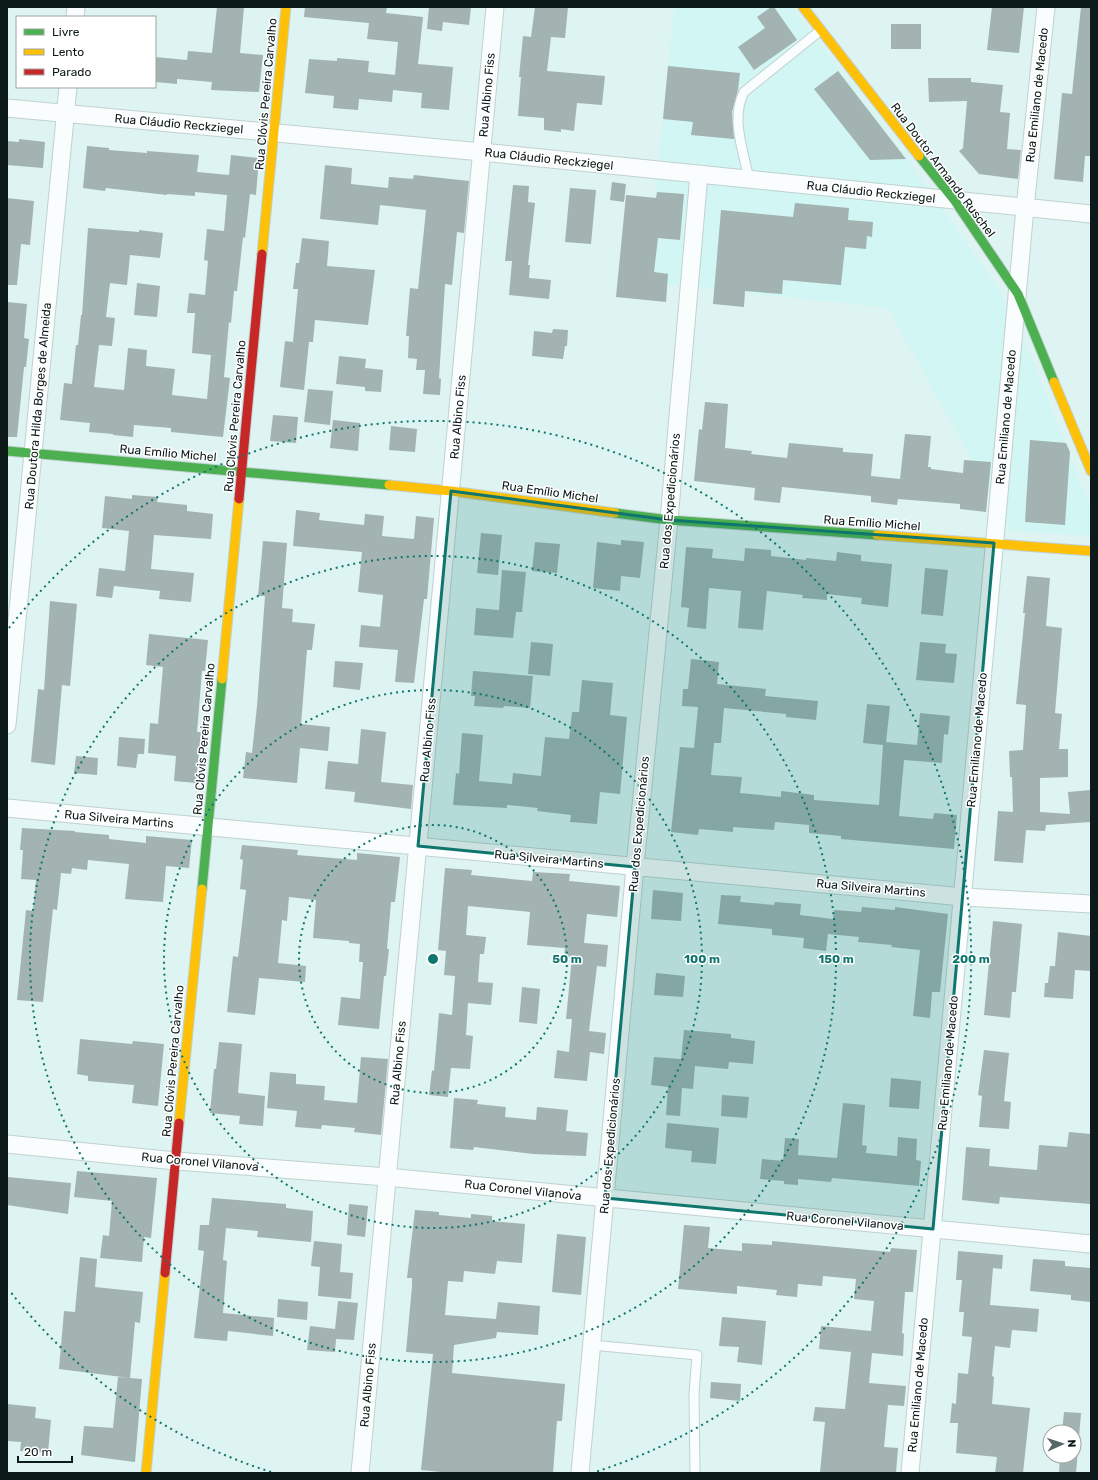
<svg xmlns="http://www.w3.org/2000/svg" width="1098" height="1480" font-family="Rubik,sans-serif">
<style>
.built{fill:#d1f6f3}
.building{fill:#a2b3b2}
.lines{fill:none;stroke-linecap:round;stroke-linejoin:round}
.lane-casing{stroke:#c0d1cf;stroke-width:11}
.street-casing{stroke:#c0d1cf;stroke-width:19}
.fast-casing{stroke:#c0d1cf;stroke-width:11}
.slow-casing{stroke:#c0d1cf;stroke-width:11}
.jam-casing{stroke:#c0d1cf;stroke-width:11}
.lane{stroke:#fafdfd;stroke-width:9}
.street{stroke:#fafdfd;stroke-width:17}
.fast{stroke:#4caf50;stroke-width:9}
.slow{stroke:#ffc107;stroke-width:9}
.jam{stroke:#c62828;stroke-width:9}
.marked{fill:#0f766e;fill-opacity:0.2;stroke:#0f766e;stroke-width:3;stroke-linejoin:round}
.ring{fill:none;stroke:#0f766e;stroke-width:2;stroke-dasharray:2 4}
.labels{text-anchor:middle;stroke-width:3;stroke-linejoin:round;paint-order:stroke}
.street-label{font-size:12px;fill:#0c1a19;stroke:#fff}
.centre{fill:#0f766e;stroke:#fff;stroke-width:2}
.ring-label{font-size:12px;text-anchor:middle;font-weight:bold;fill:#0f766e;stroke:#fff;stroke-width:3;stroke-linejoin:round;paint-order:stroke}
</style>
<rect width="100%" height="100%" fill="#def4f2"/>
<path class="built" d="M672,7H792L908,160L998,288L1036,368L1091,509V536L1011,531L888,308L646,282L674,10Z"/>
<path class="building" d="M217,7H244L240,53L263,55L259,92L211,90L212,82L177,79V84L155,82V57L187,60L188,51L212,53Z
M305,7H387L386,13L423,17L418,64L453,67L449,110L421,108L422,93L393,90L392,102L359,99L358,110L333,108L334,96L305,93L309,59L337,61V58L369,61L368,72L395,75L398,42L367,39L369,23L304,17Z
M429,7H471L469,25L443,22L442,31L427,29Z
M535,7H568L565,38L551,37L547,71L605,76L602,105L577,103L574,131L561,129V132L544,130V118L518,116L521,77H519L523,36L531,37Z
M771,7H774L797,40L754,70L738,47L765,28L757,17Z
M992,7H1024L1019,53L987,50Z
M1081,7H1091V156H1085L1083,182L1054,179L1062,93L1072,94Z
M891,24H921V49H891Z
M668,66L740,73L738,90L732,112L734,139L691,135L693,122L663,119Z
M838,71L906,159L870,160L814,89Z
M928,78H971V82L1003,85L1000,112L1010,113L1007,149L1021,150L1018,179L979,174L959,151L963,148L967,101L929,102Z
M19,139L45,142L43,168L7,165V141L19,142Z
M87,146L109,148V150L147,153V151L199,155L197,172L229,175L231,155L259,158L256,195L250,194L245,238L243,237L237,291H234L231,323L229,322L224,377L230,378L223,437L171,432V428L134,425L133,437L113,435V434L89,432L90,423L60,420L64,383L72,384L76,345H78L81,315H82L88,228L139,232V230L163,233L160,258L130,255L127,285L110,283L106,317L115,318L112,346L99,345L94,387L124,390L128,348L147,350L146,366L175,369L172,395L207,399L211,355L192,353L195,313H187L189,293L205,295L208,261L204,260L207,229L224,231L227,195L195,192V196L167,194V195L106,188L105,191L83,188Z
M325,165L352,168L351,184L388,188L389,177L413,179L414,175L469,181L464,233L457,232L452,285L445,284L439,378L441,379L440,395L423,394L425,370H416L417,359L408,358L409,336H406L410,288L418,289L426,210L380,205L378,225L320,219Z
M612,182L626,184L624,202L610,200Z
M513,185L529,186L528,202L535,203L528,265H530L529,278L551,280L549,299L509,295L512,261H505Z
M570,188L596,190L591,244L565,242Z
M657,192L684,194L680,240L658,238L654,272L668,274L666,302L616,297L626,195L656,198Z
M7,198L34,201L30,245L21,244L17,285H7Z
M795,203L849,208L848,220L873,222L872,237L867,236L866,249L845,247L841,285L783,280L782,294L745,291L744,307L713,304L721,210L793,217Z
M302,238L329,241L327,266L375,270L368,325L315,320L313,342H309L304,390L280,387L285,341L293,342L298,289H293L296,263H299Z
M137,283L160,286L157,317L134,315Z
M7,302L27,304L24,338L29,339L26,367H24L17,437H7Z
M553,329L568,330L567,346H565L563,359L532,356L534,331L552,333Z
M339,356L366,359L365,368L383,370L381,392L365,391V387L336,384Z
M308,389L333,391L330,425L304,422Z
M705,402L728,404L725,448L752,451L751,454L787,458L789,443L843,448V452L873,454L871,476L900,479L905,434L931,436L928,467H931V469L963,473L964,460L991,462L986,512L960,509V504L898,499L897,505L871,502V496L782,487L780,503L754,500L755,488L694,481L699,429L702,430Z
M273,415L298,417L296,443L270,441Z
M333,420L360,423L358,451L330,448Z
M391,426L417,429L415,452L389,450Z
M1030,440L1066,443L1070,452L1065,525L1025,522Z
M132,495L158,497L157,502L187,505V511L213,514L211,539L154,535L151,569L194,573L191,602L159,599L160,591L114,586L112,598L96,596L99,568L125,571L129,531L102,528L105,496L132,499Z
M296,510L320,513L319,520L364,525L365,514L384,516L382,536L414,539L416,516L434,518L427,599H424L414,683L395,682L398,650L359,647L361,625L380,627L383,595L358,592L362,552L293,546Z
M481,533L502,535L498,575L477,573Z
M621,540L644,542L640,578L621,576L620,591L593,588L597,542L621,545Z
M263,541L287,543L282,608L293,609L292,622L315,624L312,650H307L301,724L330,727L328,751L300,748L297,783L243,778L246,752L252,753L257,706L265,596H258Z
M535,542L560,544L557,573L532,571Z
M686,547L713,549L712,558L744,561L745,548L771,550V556L806,560V558L836,561L837,552L861,555V561L892,564L888,607L861,604L862,598L827,594V600L802,598L803,595L767,591L763,630L738,628L741,591L709,588L706,629L687,627L689,608L681,607Z
M925,568L948,570L943,616L921,614Z
M502,570L526,572L522,612H516L513,638L474,635L476,608L499,610Z
M1027,576L1050,578L1046,626L1062,628L1055,713L1062,714L1059,749H1068V777L1040,778V812L1070,814L1068,792L1091,790V822L1046,825L1045,831L1026,830L1023,863L994,861L998,811L1013,812L1012,777H1010L1009,751L1023,750L1026,705L1016,704L1025,613H1023Z
M50,601L77,604L70,686L62,685L55,765L31,762L38,689L44,690Z
M149,634L208,640L205,671H202L197,732H201L196,783L174,781L176,756L148,753L150,723L158,724L163,667L146,665Z
M531,642L553,644L550,676L528,674Z
M920,642L946,644L945,653L957,654L954,683L916,680Z
M691,659L719,662L717,684L766,689L765,696L818,701L816,720L786,717V714L724,708L721,743H714L711,775L742,777L740,793L781,797V791L814,795V800L879,805L883,745L863,743L867,704L890,706L886,742L917,745L920,713L950,716L948,735L944,734L942,763L904,760L899,816L933,819L934,813L957,815L954,849L841,839V836L809,833V825L775,822L774,830L733,827V832L699,829L698,835L671,832L680,747L694,748L698,707L682,706L683,689H688Z
M335,661L363,663L360,690L333,687Z
M473,671L533,676L530,708L504,706L503,708L474,706L475,696H471Z
M582,680L613,683L610,715L627,717L620,794L600,792L597,824L570,822L571,815L537,811L538,808L507,805V808L453,805L456,773L459,774L462,733L483,735L479,781L512,784L513,773L541,776L545,737L569,739L572,712H579Z
M361,729L386,732L381,782L413,785L411,809L354,802L355,792L325,789L328,761L358,764Z
M119,737L145,739L144,754H138L136,768L117,766Z
M76,756L98,758L97,775L74,773Z
M22,828L75,831V832L109,835V839L146,843V836L192,840L189,868L166,866L163,902L125,899L129,864L88,860L87,870L72,868L71,874L61,873L57,910L53,909L43,1002L17,1000L26,910L33,911L36,880L21,879L23,850H20Z
M242,845L298,850L297,855L357,860V853L400,857L395,902H391L387,949H389L386,976H384L379,1029L338,1025L341,997L360,999L363,962H359L360,944L349,943V941L313,938L316,900L289,897L287,921L282,920L278,963L306,966L305,982L259,978L255,1015L227,1012L233,956L238,957L246,890L240,889L243,860L240,859Z
M445,868L472,870L471,875L532,881L533,872L570,874L569,881L620,886L617,917L587,914L584,943L608,945L606,967L597,966L589,1031L606,1033L604,1054L590,1052L587,1081L554,1078L557,1050L569,1052L572,1019H566L572,957L564,956L565,948L527,945L530,912L468,906L466,935L486,937L484,954H480L478,982L493,983L491,1005L468,1003L466,1035L473,1036L470,1069L451,1068L448,1097L429,1095L432,1070L434,1071L439,1013L452,1015L455,976L444,975L446,951L438,950Z
M653,890L683,893L681,921L651,919Z
M721,895L741,896L740,902L774,905L775,902L801,904L800,915L833,919L834,910L861,912L862,907L895,910V907L948,914L940,992H932L930,1018L913,1016L920,950L891,947L892,945L858,942L859,937L828,934L826,951L803,948L804,938L772,935V929L718,924Z
M993,921L1022,924L1016,992H1012L1010,1018L984,1015Z
M1058,932L1091,936V971L1075,970L1073,999L1044,997L1045,983H1048L1050,966H1055Z
M656,973L685,976L683,997L654,995Z
M522,987L540,989L537,1024L519,1022Z
M684,1030L731,1034V1038L755,1041L753,1064L729,1062L728,1069L695,1066L693,1089L682,1088L680,1116L666,1115L668,1087L651,1085L654,1057L681,1059Z
M80,1039L132,1044L133,1041L164,1044L158,1106L132,1103L134,1085L88,1081V1076L77,1074Z
M219,1042L242,1044L238,1093L265,1096L263,1126L239,1124L240,1116L210,1113L214,1069H216Z
M984,1050L1009,1053L1004,1101L1011,1102L1009,1129L979,1127L982,1096L978,1095Z
M361,1057L388,1059L381,1135L354,1132L355,1128L322,1125L321,1129L295,1127L297,1111L267,1108L270,1072L296,1074V1084L325,1086L324,1100L357,1103Z
M891,1078L921,1081L919,1109L889,1107Z
M722,1095L749,1097L747,1118L721,1116Z
M454,1098L478,1100L477,1104L506,1107L505,1117L536,1120L537,1107L568,1110L566,1131L588,1133L586,1156L533,1154L474,1147L473,1150L450,1148Z
M843,1103L865,1105L862,1145L867,1146L866,1153L897,1156L898,1137L917,1139L916,1160L921,1161L919,1186L832,1178L831,1182L798,1179V1185L784,1184V1181L760,1179L762,1159L783,1161L785,1138L799,1139L798,1155L837,1158Z
M667,1123L719,1128L716,1164L691,1162L692,1151L665,1148Z
M1069,1132L1091,1134V1204L1000,1197L999,1204L962,1200L966,1147L990,1149L989,1166L1037,1170L1039,1145L1067,1147Z
M77,1171L157,1178L151,1238L144,1237L142,1262L100,1258L103,1235L109,1236L112,1201L74,1197Z
M7,1177L71,1183L68,1214L7,1205Z
M212,1198L286,1204V1208L313,1211L311,1242L257,1237L258,1231L226,1228L223,1260L227,1261L223,1313L274,1318L273,1336L228,1331L227,1341L194,1338L204,1251L198,1250L200,1225H209Z
M349,1204L368,1206L365,1237L347,1235Z
M415,1210L439,1212V1215L471,1218V1214L492,1216V1221L525,1224L522,1263L497,1261L495,1274L464,1271L463,1282L448,1281L445,1315L496,1319L498,1302L540,1306L538,1335L497,1332L496,1338L454,1345L452,1373L565,1384L562,1421H557L553,1473H451L421,1470L433,1354L406,1352L412,1286V1278H407Z
M684,1225L710,1227L708,1248L742,1251V1243L772,1245V1241L890,1252L891,1248L917,1250L913,1292H905L902,1333L904,1334L903,1356L872,1353L869,1383L906,1386L904,1406L888,1405L884,1447L898,1448L896,1473L820,1472L825,1422L813,1421L815,1407L845,1409L851,1352L819,1349L821,1326L871,1331L874,1301L854,1299L856,1279L823,1276L822,1286L798,1284L797,1297L776,1295L777,1290L737,1286V1294L678,1289Z
M557,1234L586,1237L581,1295L552,1292Z
M314,1241L342,1244L340,1272L353,1273L351,1299L318,1296L320,1267L311,1266Z
M958,1251L1003,1255L1002,1269L993,1268L990,1305L1039,1309L1037,1332L1012,1330L1010,1348L995,1346L992,1376L994,1377L992,1404L1030,1408L1023,1473H995L997,1457L956,1453L958,1423H950L952,1403L956,1404L958,1373L968,1374L972,1337L962,1336L964,1312H959L962,1280H956Z
M80,1257L97,1259L95,1287L143,1292L140,1323L135,1322L130,1378L59,1369L64,1311L75,1312Z
M1033,1259L1065,1261V1266L1091,1268V1302L1071,1300V1295L1030,1291Z
M278,1299L308,1302L307,1320L277,1317Z
M338,1301L358,1303L354,1340L336,1339L335,1352L307,1350L310,1326L335,1329Z
M722,1317L766,1321L762,1365L737,1362L739,1347L719,1346Z
M118,1377L142,1379L135,1462L81,1455L84,1426L113,1428Z
M711,1382L741,1384L740,1401L710,1398Z
M7,1404L36,1407L35,1418L51,1420L48,1453L20,1451L21,1442L7,1441Z
M1064,1412L1081,1413L1076,1473H1059L1060,1456H1074V1432H1062Z"/>
<g class="lines">
<defs>
<path id="lane" d="M749,180C744,152 730,119 744,92L821,30
M592,1345L697,1355L694,1394L695,1473"/>
<path id="street" d="M75,17L76,7
M7,108L482,152L1091,214
M7,725L68,87
M7,808L963,897L1091,904
M7,1144L176,1161L387,1177L1091,1244
M360,1473L495,7
M580,1473L635,867L669,520L699,174
M910,1473L1025,208L1046,7"/>
<path id="fast" d="M919,156L955,201L1018,294L1054,382
M7,451L389,485
M615,513L669,520L877,535
M202,889L222,679"/>
<path id="slow" d="M803,7L919,156
M262,254L286,7
M1054,382L1091,471
M389,485L451,491L615,513
M877,535L1091,551
M222,679L239,499
M179,1123L202,889
M146,1473L165,1273"/>
<path id="jam" d="M239,499L262,254
M165,1273L179,1123"/>
</defs>
<use href="#lane" class="lane-casing"/>
<use href="#street" class="street-casing"/>
<use href="#fast" class="fast-casing"/>
<use href="#slow" class="slow-casing"/>
<use href="#jam" class="jam-casing"/>
<use href="#lane" class="lane"/>
<use href="#street" class="street"/>
<use href="#fast" class="fast"/>
<use href="#slow" class="slow"/>
<use href="#jam" class="jam"/>
</g>
<path class="marked" d="M451,491L669,520L994,543L933,1229L605,1198L635,867L418,846Z"/>
<g class="ring">
<circle cx="433" cy="959" r="134"/>
<circle cx="433" cy="959" r="269"/>
<circle cx="433" cy="959" r="403"/>
<path d="M271 1472A538 538 0 0 1 9 1290M9 628A538 538 0 1 1 595 1472"/>
</g>
<g class="labels">
<g class="street-label">
<text transform="translate(266 94) rotate(-85)" y="4">Rua Clóvis Pereira Carvalho</text>
<text transform="translate(487 95) rotate(-85)" y="4">Rua Albino Fiss</text>
<text transform="translate(1037 95) rotate(-84)" y="4">Rua Emiliano de Macedo</text>
<text transform="translate(179 124) rotate(5)" y="4">Rua Cláudio Reckziegel</text>
<text transform="translate(549 159) rotate(6)" y="4">Rua Cláudio Reckziegel</text>
<text transform="translate(943 170) rotate(53)" y="4">Rua Doutor Armando Ruschel</text>
<text transform="translate(871 192) rotate(6)" y="4">Rua Cláudio Reckziegel</text>
<text transform="translate(38 406) rotate(-85)" y="4">Rua Doutora Hilda Borges de Almeida</text>
<text transform="translate(235 416) rotate(-85)" y="4">Rua Clóvis Pereira Carvalho</text>
<text transform="translate(458 417) rotate(-85)" y="4">Rua Albino Fiss</text>
<text transform="translate(1006 417) rotate(-85)" y="4">Rua Emiliano de Macedo</text>
<text transform="translate(168 453) rotate(5)" y="4">Rua Emílio Michel</text>
<text transform="translate(550 492) rotate(8)" y="4">Rua Emílio Michel</text>
<text transform="translate(670 501) rotate(-85)" y="4">Rua dos Expedicionários</text>
<text transform="translate(872 523) rotate(4)" y="4">Rua Emílio Michel</text>
<text transform="translate(204 739) rotate(-85)" y="4">Rua Clóvis Pereira Carvalho</text>
<text transform="translate(428 740) rotate(-85)" y="4">Rua Albino Fiss</text>
<text transform="translate(977 740) rotate(-85)" y="4">Rua Emiliano de Macedo</text>
<text transform="translate(119 819) rotate(5)" y="4">Rua Silveira Martins</text>
<text transform="translate(639 824) rotate(-85)" y="4">Rua dos Expedicionários</text>
<text transform="translate(549 859) rotate(5)" y="4">Rua Silveira Martins</text>
<text transform="translate(871 888) rotate(5)" y="4">Rua Silveira Martins</text>
<text transform="translate(173 1061) rotate(-85)" y="4">Rua Clóvis Pereira Carvalho</text>
<text transform="translate(398 1063) rotate(-85)" y="4">Rua Albino Fiss</text>
<text transform="translate(948 1063) rotate(-85)" y="4">Rua Emiliano de Macedo</text>
<text transform="translate(610 1146) rotate(-85)" y="4">Rua dos Expedicionários</text>
<text transform="translate(200 1162) rotate(5)" y="4">Rua Coronel Vilanova</text>
<text transform="translate(523 1190) rotate(6)" y="4">Rua Coronel Vilanova</text>
<text transform="translate(845 1221) rotate(5)" y="4">Rua Coronel Vilanova</text>
<text transform="translate(368 1385) rotate(-85)" y="4">Rua Albino Fiss</text>
<text transform="translate(918 1385) rotate(-85)" y="4">Rua Emiliano de Macedo</text>
</g>
</g>
<circle cx="433" cy="959" r="6" class="centre"/>
<g class="ring-label">
<text x="567" y="963">50 m</text>
<text x="702" y="963">100 m</text>
<text x="836" y="963">150 m</text>
<text x="971" y="963">200 m</text>
</g>
<rect width="1098" height="1480" fill="none" stroke="#0c1a19" stroke-width="16"/>
<rect x="16" y="16" width="140" height="72" fill="#ffffff" stroke="#9ea3a3"/>
<rect x="24" y="29" width="20" height="6" fill="#4caf50" stroke="#9ea3a3"/>
<text x="52" y="36" font-size="12" fill="#0c1a19">Livre</text>
<rect x="24" y="49" width="20" height="6" fill="#ffc107" stroke="#9ea3a3"/>
<text x="52" y="56" font-size="12" fill="#0c1a19">Lento</text>
<rect x="24" y="69" width="20" height="6" fill="#c62828" stroke="#9ea3a3"/>
<text x="52" y="76" font-size="12" fill="#0c1a19">Parado</text>
<g transform="translate(1062 1444) rotate(87)"><circle r="19" fill="#ffffff" stroke="#9ea3a3"/>
<path d="M0-3L7 15L0 10L-7 15Z" fill="#566665"/>
<text y="-6" font-size="11" font-weight="bold" text-anchor="middle" fill="#0c1a19">N</text>
</g>
<path d="M18 1456v6h54v-6" fill="none" stroke="#0c1a19" stroke-width="2"/>
<text x="24" y="1456" font-size="12" fill="#0c1a19" stroke="#ffffff" stroke-width="3" paint-order="stroke">20 m</text>
</svg>
